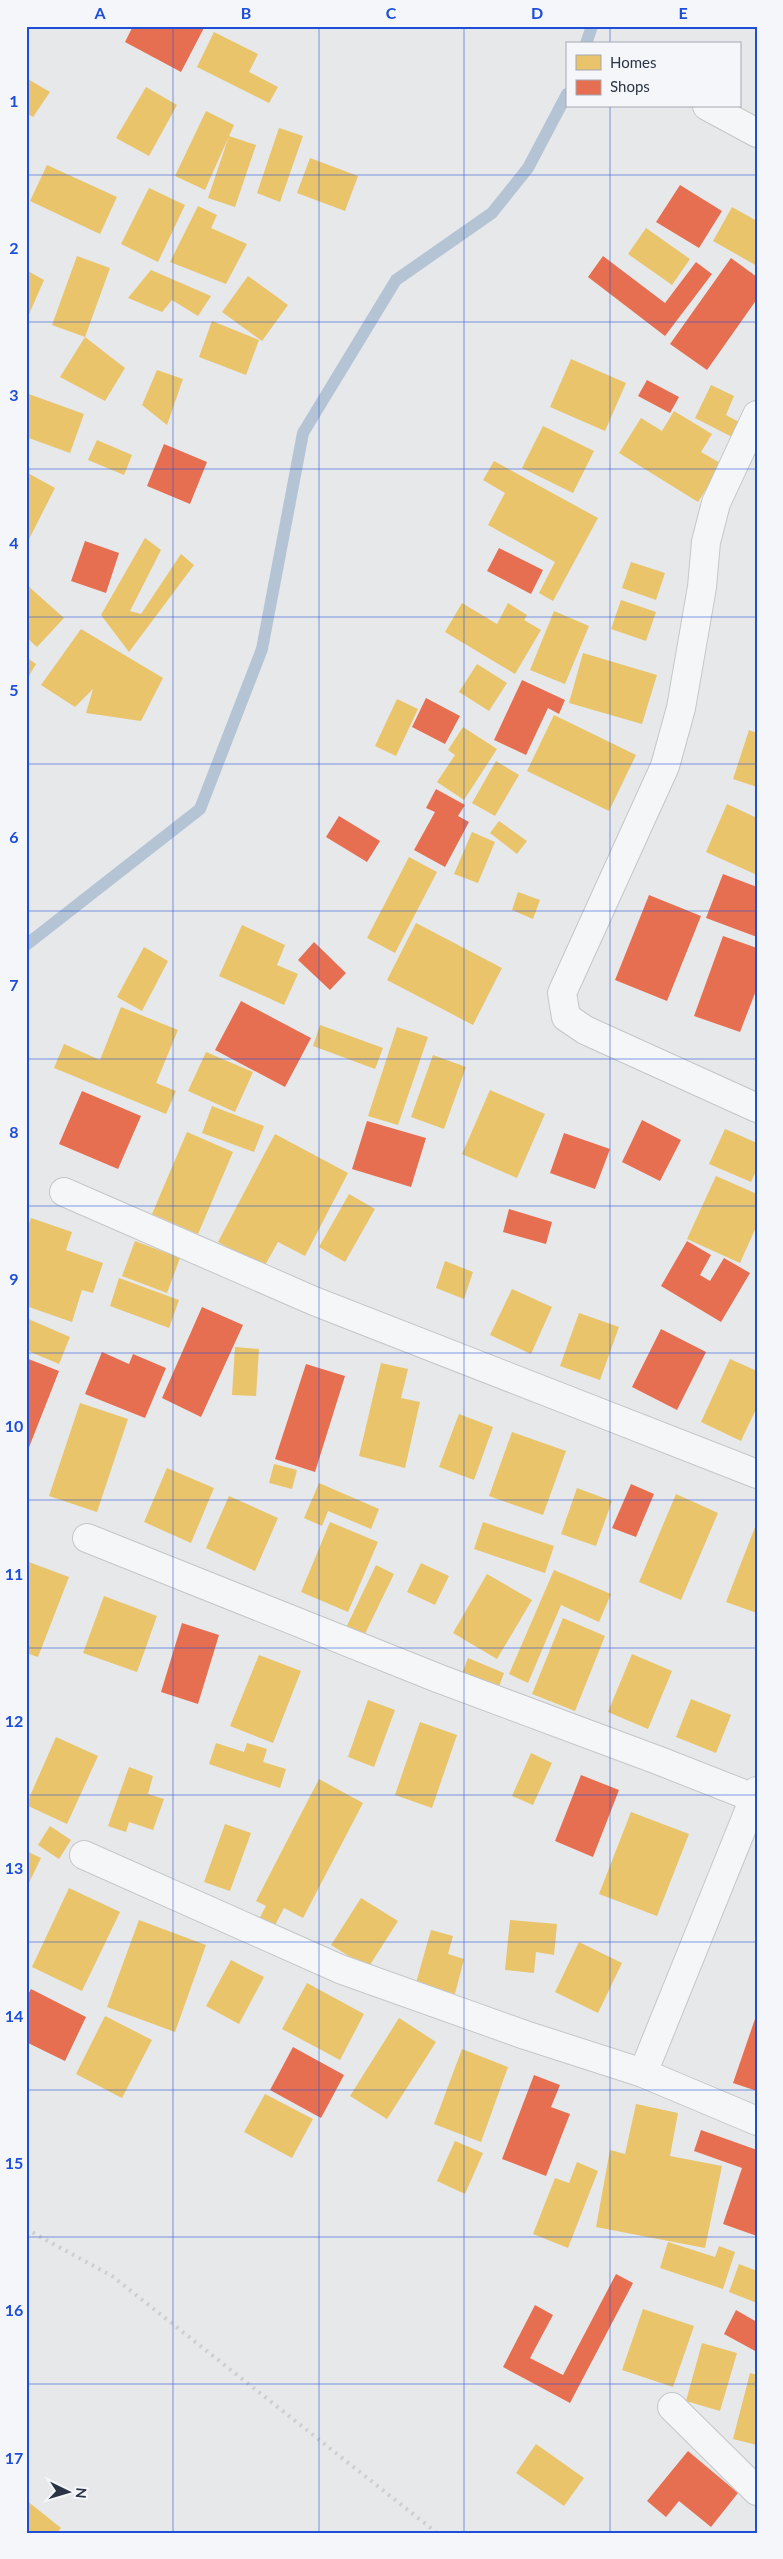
<svg xmlns="http://www.w3.org/2000/svg" width="783" height="2559" font-family="Lato,sans-serif">
<style>
.homes{fill:#e9c46a}
.shops{fill:#e76f51}
.lines{fill:none;stroke-linecap:round;stroke-linejoin:round}
.stream{stroke:#b4c4d5;stroke-width:12}
.minor-casing{stroke:#c4c6c8;stroke-width:30}
.minor{stroke:#f5f6f7;stroke-width:28}
.rail{stroke:#cecfd2;stroke-width:4;stroke-dasharray:2.5 5;stroke-linecap:butt}
.grid{fill:none;stroke:#1d4ed8;stroke-width:1;stroke-opacity:0.55}
.neatline{fill:none;stroke:#1d4ed8;stroke-width:2}
.grid-label{font-size:16px;text-anchor:middle;font-weight:bold;fill:#1d4ed8}
</style>
<rect width="100%" height="100%" fill="#e6e8ea"/>
<path class="homes" d="M214,32L258,54L249,72L278,87L269,103L197,67Z
M26,78L50,92L33,117L26,113Z
M146,87L177,105L149,156L116,138Z
M206,111L234,125L205,190L175,176Z
M279,128L303,136L280,202L257,193Z
M229,136L256,145L235,207L208,198Z
M310,158L358,176L345,211L297,193Z
M47,165L117,197L100,234L30,201Z
M149,188L185,205L158,262L121,244Z
M198,206L217,215L211,228L247,244L226,284L170,262Z
M732,207L757,221V266L713,241Z
M646,228L690,259L672,285L628,254Z
M77,256L110,268L85,337L125,368L105,401L60,377L85,337L52,325Z
M26,270L44,280L26,321Z
M151,270L211,296L198,316L172,300L162,312L128,298Z
M248,276L288,305L262,341L222,312Z
M212,321L259,340L246,375L199,357Z
M571,359L626,383L605,431L550,407Z
M157,370L183,379L167,425L142,405Z
M711,385L734,396L726,415L741,423L734,438L695,418Z
M26,393L84,414L70,453L26,437Z
M674,411L712,434L701,452L722,464L698,502L619,453L641,418L662,431Z
M543,426L594,451L573,493L522,468Z
M97,440L132,455L124,475L88,460Z
M494,461L598,518L553,601L539,593L555,562L488,525L505,493L483,480Z
M26,472L55,488L26,545Z
M145,538L161,550L130,611L141,614L181,554L194,565L129,652L101,615Z
M631,562L665,573L656,600L622,588Z
M27,585L64,618L37,647L26,637Z
M621,600L656,612L646,641L611,629Z
M462,603L497,624L508,603L527,615L524,620L541,630L515,674L445,632Z
M554,611L589,626L565,684L530,670Z
M81,629L163,678L141,721L86,713L93,689L75,707L41,685Z
M583,653L657,675L642,724L569,703Z
M26,657L36,664L26,681Z
M477,664L507,683L489,711L459,692Z
M397,699L418,709L396,756L375,746Z
M554,715L636,755L609,811L527,771Z
M463,727L497,749L464,800L437,782L455,755L448,750Z
M749,730L757,733V787L733,779Z
M496,761L519,775L495,816L472,803Z
M727,804L757,818V875L706,852Z
M499,821L527,841L517,854L490,833Z
M472,832L495,842L478,883L454,874Z
M409,857L437,872L395,953L367,938Z
M518,892L540,900L533,919L512,910Z
M416,923L502,968L473,1025L387,980Z
M242,925L285,945L277,965L298,974L284,1005L219,976Z
M144,947L168,961L142,1011L117,997Z
M121,1007L178,1030L156,1083L176,1091L166,1114L54,1068L64,1044L100,1060Z
M320,1025L383,1048L375,1069L313,1046Z
M397,1027L428,1037L398,1125L368,1116Z
M206,1052L253,1072L235,1112L188,1091Z
M433,1055L466,1067L444,1129L411,1117Z
M490,1090L545,1114L517,1178L462,1154Z
M212,1106L264,1126L254,1152L202,1133Z
M725,1129L757,1143V1169L751,1182L709,1164Z
M187,1132L233,1152L198,1234L152,1214Z
M275,1134L348,1173L305,1256L278,1242L264,1267L218,1242Z
M716,1176L757,1194V1225L740,1263L687,1239Z
M349,1194L375,1209L345,1262L319,1247Z
M31,1218L72,1232L66,1250L103,1263L93,1293L82,1290L72,1322L26,1306V1231Z
M135,1241L180,1258L167,1293L122,1276Z
M445,1261L473,1272L464,1299L436,1288Z
M119,1278L179,1300L169,1328L110,1306Z
M512,1289L552,1307L531,1354L490,1335Z
M579,1313L619,1327L600,1380L560,1366Z
M26,1318L70,1337L59,1364L26,1350Z
M235,1347L259,1349L256,1396L232,1395Z
M730,1359L757,1371V1407L741,1441L701,1422Z
M381,1363L408,1369L401,1398L420,1402L405,1468L359,1456Z
M80,1403L128,1419L97,1512L49,1496Z
M459,1414L493,1427L474,1480L439,1467Z
M512,1432L566,1451L543,1515L489,1496Z
M274,1464L297,1470L292,1489L269,1483Z
M167,1468L214,1488L191,1543L144,1522Z
M319,1483L379,1509L371,1529L328,1511L322,1526L304,1518Z
M577,1488L612,1501L596,1546L561,1534Z
M676,1494L718,1513L681,1600L639,1582Z
M229,1496L278,1518L255,1571L206,1548Z
M330,1522L378,1542L348,1612L301,1592Z
M483,1522L554,1546L545,1573L474,1549Z
M757,1522V1613L726,1602Z
M26,1561L69,1577L38,1657L26,1653Z
M421,1563L449,1576L435,1605L407,1592Z
M376,1565L394,1574L362,1640L344,1632Z
M554,1570L611,1594L599,1622L561,1605L528,1683L509,1674Z
M487,1574L532,1600L497,1659L453,1633Z
M104,1596L157,1616L137,1672L83,1653Z
M563,1618L605,1636L575,1711L532,1694Z
M632,1654L672,1671L648,1729L608,1712Z
M259,1655L301,1671L273,1743L230,1726Z
M468,1658L504,1673L496,1695L460,1679Z
M691,1699L731,1715L716,1753L676,1737Z
M368,1700L395,1710L374,1767L348,1757Z
M420,1722L457,1735L432,1808L395,1795Z
M56,1737L98,1756L67,1824L26,1805Z
M216,1743L244,1752L247,1743L267,1749L263,1762L286,1769L280,1788L209,1764Z
M531,1753L552,1763L533,1805L512,1796Z
M129,1767L153,1776L148,1794L164,1799L153,1830L129,1822L126,1832L108,1826Z
M319,1779L363,1803L303,1918L284,1908L273,1929L258,1921L266,1906L256,1901Z
M631,1812L689,1834L657,1916L599,1894Z
M225,1824L251,1833L230,1891L204,1882Z
M50,1826L71,1840L59,1859L38,1845Z
M26,1851L41,1858L26,1889Z
M69,1888L120,1912L82,1991L32,1967Z
M361,1898L398,1921L368,1968L331,1945Z
M139,1920L206,1945L175,2032L107,2007Z
M510,1920L557,1924L554,1955L536,1952L534,1973L505,1970Z
M431,1930L453,1936L448,1954L464,1959L455,1994L416,1983Z
M579,1942L622,1963L598,2013L555,1992Z
M231,1960L264,1977L239,2024L206,2006Z
M307,1983L364,2014L340,2060L282,2029Z
M105,2016L152,2040L122,2098L76,2074Z
M399,2018L436,2042L387,2119L350,2096Z
M462,2049L508,2067L481,2142L434,2124Z
M265,2094L313,2119L292,2158L244,2132Z
M636,2104L678,2113L670,2156L722,2166L705,2248L596,2227L610,2150L625,2154Z
M455,2141L483,2153L465,2194L437,2181Z
M577,2162L598,2171L568,2248L533,2234L555,2178L569,2183Z
M668,2242L715,2257L719,2246L735,2252L723,2289L660,2268Z
M739,2264L757,2271V2303L729,2292Z
M643,2309L694,2326L673,2387L622,2370Z
M702,2343L737,2353L720,2411L686,2401Z
M750,2373L757,2375V2445L733,2439Z
M536,2444L584,2478L564,2506L516,2473Z
M26,2500L61,2528L57,2533H26Z"/>
<path class="shops" d="M133,26H205L181,72L125,42Z
M680,185L722,211L699,248L656,222Z
M603,256L665,303L696,262L712,274L665,336L588,277Z
M731,258L757,277V299L707,370L670,344Z
M647,380L679,397L670,413L638,396Z
M164,444L207,462L190,504L147,486Z
M85,541L119,553L106,593L71,581Z
M499,548L543,570L531,594L487,571Z
M522,680L565,700L559,714L548,708L526,755L494,740Z
M426,698L460,716L445,744L412,727Z
M436,789L465,805L458,816L469,822L445,867L414,850L435,812L426,808Z
M339,816L380,841L367,862L326,837Z
M723,874L757,887V937L706,918Z
M649,895L701,916L667,1001L615,980Z
M723,936L757,948V988L740,1032L694,1016Z
M314,942L346,973L330,990L298,960Z
M241,1001L311,1038L285,1087L215,1050Z
M82,1091L141,1116L118,1169L59,1144Z
M642,1120L681,1140L660,1181L622,1162Z
M367,1121L426,1138L411,1187L352,1169Z
M564,1133L610,1149L595,1189L550,1173Z
M509,1209L552,1222L546,1244L503,1232Z
M687,1241L711,1255L700,1275L710,1281L724,1258L750,1273L721,1322L661,1286Z
M202,1307L243,1325L201,1417L162,1398Z
M661,1329L706,1352L677,1410L632,1387Z
M102,1352L129,1364L133,1354L166,1368L145,1418L85,1394Z
M26,1358L59,1371L26,1455Z
M306,1364L345,1376L315,1472L275,1459Z
M631,1484L654,1494L636,1537L612,1528Z
M182,1623L219,1635L198,1704L161,1692Z
M581,1775L619,1790L593,1857L555,1841Z
M31,1989L86,2017L65,2061L26,2042V1998Z
M756,2016H757V2091L733,2083Z
M293,2047L344,2075L321,2118L270,2090Z
M534,2075L560,2085L551,2107L570,2114L546,2176L502,2159Z
M701,2130L757,2150V2236L723,2224L742,2168L694,2151Z
M616,2274L633,2283L570,2403L503,2367L535,2305L553,2315L530,2358L563,2375Z
M736,2310L757,2322V2352L724,2334Z
M688,2451L738,2493L711,2527L679,2501L666,2517L647,2501Z"/>
<g class="lines">
<path class="stream" d="M586,44L592,26
M26,945L200,809L262,649L303,433L396,280L492,213L528,168L567,94"/>
<defs>
<path id="minor" d="M707,106L757,133
M757,415L716,503L706,542L702,587L681,708L665,766L562,993L566,1017L585,1030L757,1108
M64,1192L314,1301L757,1474
M87,1538L440,1679L660,1761L754,1798
M84,1855L340,1969L525,2035L643,2073L757,2121
M643,2073L757,1791
M672,2407L757,2491"/>
</defs>
<use href="#minor" class="minor-casing"/>
<use href="#minor" class="minor"/>
<path class="rail" d="M26,2229L112,2276L437,2533"/>
</g>
<path class="grid" d="M173,26V2533M319,26V2533M464,26V2533M610,26V44M610,106V2533M26,175H757M26,322H757M26,469H757M26,617H757M26,764H757M26,911H757M26,1059H757M26,1206H757M26,1353H757M26,1500H757M26,1648H757M26,1795H757M26,1942H757M26,2090H757M26,2237H757M26,2384H757"/>
<rect width="783" height="2559" fill="none" stroke="#f4f6f9" stroke-width="55"/>
<rect x="566" y="42" width="175" height="65" fill="#f4f6f9" stroke="#a4a8b1"/>
<rect x="576" y="55" width="25" height="15" fill="#e9c46a" stroke="#a4a8b1"/>
<text x="610" y="68" font-size="15" fill="#2b3445">Homes</text>
<rect x="576" y="80" width="25" height="15" fill="#e76f51" stroke="#a4a8b1"/>
<text x="610" y="92" font-size="15" fill="#2b3445">Shops</text>
<g transform="translate(68 2492) rotate(95)" stroke="#f4f6f9" stroke-width="4" paint-order="stroke">
<path d="M0-4L9 19L0 12L-9 19Z" fill="#2b3445"/>
<text y="-8" font-size="14" font-weight="bold" text-anchor="middle" fill="#2b3445">N</text>
</g>
<rect x="28" y="28" width="728" height="2504" class="neatline"/>
<g class="grid-label">
<text x="100" y="19">A</text>
<text x="246" y="19">B</text>
<text x="391" y="19">C</text>
<text x="537" y="19">D</text>
<text x="683" y="19">E</text>
<text x="14" y="107">1</text>
<text x="14" y="254">2</text>
<text x="14" y="401">3</text>
<text x="14" y="549">4</text>
<text x="14" y="696">5</text>
<text x="14" y="843">6</text>
<text x="14" y="991">7</text>
<text x="14" y="1138">8</text>
<text x="14" y="1285">9</text>
<text x="14" y="1432">10</text>
<text x="14" y="1580">11</text>
<text x="14" y="1727">12</text>
<text x="14" y="1874">13</text>
<text x="14" y="2022">14</text>
<text x="14" y="2169">15</text>
<text x="14" y="2316">16</text>
<text x="14" y="2464">17</text>
</g>
</svg>
